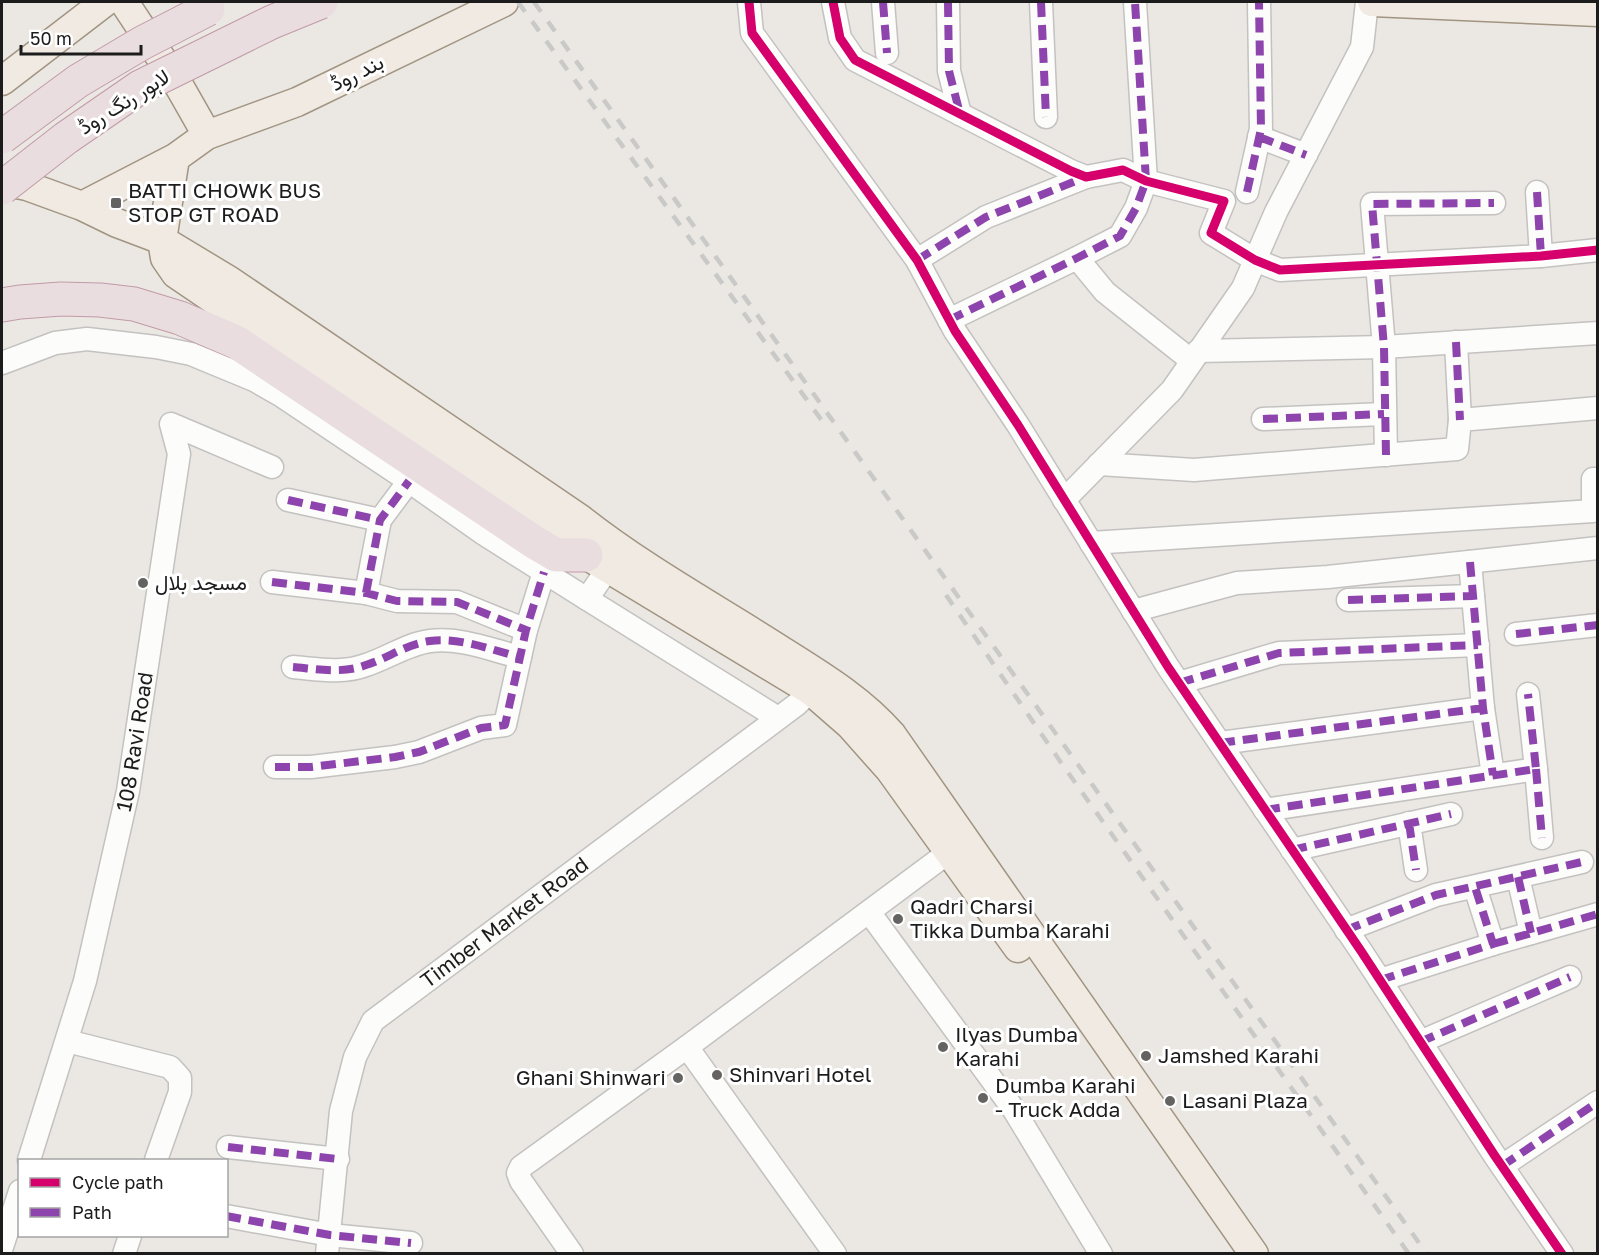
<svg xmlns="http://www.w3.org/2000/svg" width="1599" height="1255" font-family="'Golos Text',Vazirmatn,sans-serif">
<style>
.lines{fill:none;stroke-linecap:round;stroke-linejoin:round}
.minor-casing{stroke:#c3c2c0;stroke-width:25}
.major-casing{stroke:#a19481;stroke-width:31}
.highway-casing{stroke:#c29aa8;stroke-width:35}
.minor{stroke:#fcfcfb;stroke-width:22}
.major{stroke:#f0eae3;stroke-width:28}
.highway{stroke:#e9dddf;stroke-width:33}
.rail{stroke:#c9c9c8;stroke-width:4.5;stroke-dasharray:12 12;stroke-linecap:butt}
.highway-bridge-casing{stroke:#c29aa8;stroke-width:35;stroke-linecap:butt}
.highway-bridge{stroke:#e9dddf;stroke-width:33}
.quiet{stroke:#8e44ad;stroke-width:8;stroke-dasharray:15 8;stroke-linecap:butt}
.cycleway-casing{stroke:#fff;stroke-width:13}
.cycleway{stroke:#d6006c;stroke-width:9}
.poi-dot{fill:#646362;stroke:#fff;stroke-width:2}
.labels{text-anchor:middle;stroke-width:6;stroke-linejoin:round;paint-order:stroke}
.street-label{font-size:21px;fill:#1c1c1c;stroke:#fff}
.poi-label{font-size:21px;fill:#1c1c1c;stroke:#fff;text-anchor:start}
</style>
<rect width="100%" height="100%" fill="#ebe8e4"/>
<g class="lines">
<defs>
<g id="minor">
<path d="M749,2L752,33L917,260L955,331L1018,425L1168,667L1361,951L1495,1156L1562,1254"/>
<path d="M833,2L840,38L855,60L1071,171L1086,177L1123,170L1146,181L1224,201L1211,233L1255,260L1280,270L1541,256L1598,250"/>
<path d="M883,2L887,53"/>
<path d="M948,2L949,71L960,114"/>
<path d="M1041,2L1046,117"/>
<path d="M1259,137L1306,155"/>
<path d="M1247,192L1261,129L1259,2"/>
<path d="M1537,192L1541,256"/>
<path d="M1077,258L1105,292L1192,361"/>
<path d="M917,260L986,217L1086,177"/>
<path d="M949,320L1077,258L1120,236L1136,208L1146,181L1135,2"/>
<path d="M1456,342L1460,420"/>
<path d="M1198,351L1384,347L1598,333"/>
<path d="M2,363L55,343L87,339L156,347L191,354L254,380L282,396L403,477L484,534L587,599L617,555"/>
<path d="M1263,419L1384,414"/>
<path d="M1386,455L1384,347L1372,204L1494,203"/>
<path d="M1099,464L1194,470L1457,449L1460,420L1598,408"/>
<path d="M288,500L380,520"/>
<path d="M1064,500L1172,390L1243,288L1276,212L1362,47L1367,2"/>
<path d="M1091,543L1593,511V479H1598"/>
<path d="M1470,562L1483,708L1493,775"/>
<path d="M272,582L366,593L397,601L457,602L526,630"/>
<path d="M366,593L380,520L409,481"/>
<path d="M587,599L778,718"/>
<path d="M1348,600L1473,596"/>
<path d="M1133,611L1237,583L1328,577L1598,548"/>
<path d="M1516,634L1598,625"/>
<path d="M293,667C317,669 343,674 366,665C388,658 407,644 430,641C460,637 491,650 520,657"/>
<path d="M1179,683L1279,653L1478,645"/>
<path d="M1220,743L1483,708"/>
<path d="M275,767H311L395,757L419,752L481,728L505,725L526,630L544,572"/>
<path d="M1536,769L1542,838"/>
<path d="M1265,810L1536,769L1528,694"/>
<path d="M1409,823L1416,870"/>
<path d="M1292,850L1451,814"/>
<path d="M1518,877L1531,933"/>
<path d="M869,912L1014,1110L1101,1254"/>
<path d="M1346,930L1436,895L1582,862"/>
<path d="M1493,944L1598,914"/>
<path d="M1380,980L1493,944L1475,887"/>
<path d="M67,1041L170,1067L180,1078V1092L156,1160"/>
<path d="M1420,1042L1570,977"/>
<path d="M687,1047L835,1254"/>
<path d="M228,1147L338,1159"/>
<path id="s1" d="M29,1160L85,981L128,791L179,454L171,424L272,467"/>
<path d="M1502,1166L1598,1102"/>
<path d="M226,1216L330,1235L411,1243"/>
<path d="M2,1247L20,1191"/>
<path d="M124,1254L130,1236"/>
<path id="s2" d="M327,1254L341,1111L355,1057L373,1021L796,705L811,691L820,679"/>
<path d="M572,1254L521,1181L518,1173L521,1167L687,1047L949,852"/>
</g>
<path id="major" d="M124,2L178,84L207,135
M1372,2L1598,12
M2,81L105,2
M175,158L162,240L165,258L176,274L566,539L586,555L811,691L850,725L890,770L1018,948
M2,181L27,186L82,206L117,223L162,240L230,281L579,518C641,567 710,605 776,647C817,673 860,698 892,735L1254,1254
M82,206L175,158L207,135L297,102L504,2"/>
<path id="highway" d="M2,305L20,302L61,299L100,300L134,304L180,318L236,342L534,542L556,555H586"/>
</defs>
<use href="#minor" class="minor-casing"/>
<use href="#major" class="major-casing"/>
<use href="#highway" class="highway-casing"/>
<use href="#minor" class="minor"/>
<use href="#major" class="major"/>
<use href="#highway" class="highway"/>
<path class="rail" d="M518,2L828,429
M534,2L1427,1254
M946,595L1062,764L1409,1254"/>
<defs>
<path id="highway-bridge" d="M2,137L78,81L142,43L208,9
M2,188L66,138L140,87L272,22L321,2"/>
</defs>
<use href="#highway-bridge" class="highway-bridge-casing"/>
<use href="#highway-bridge" class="highway-bridge"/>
<path class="quiet" d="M883,2L887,53
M948,2L949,71L960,114
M1041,2L1046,117
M1259,137L1306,155
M1247,192L1261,129L1259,2
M1537,192L1541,256
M917,260L986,217L1086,177
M949,320L1077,258L1120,236L1136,208L1146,181L1135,2
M1456,342L1460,420
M1263,419L1384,414
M1386,455L1384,347L1372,204L1494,203
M288,500L380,520
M1470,562L1483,708L1493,775
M272,582L366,593L397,601L457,602L526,630
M366,593L380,520L409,481
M1348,600L1473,596
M1516,634L1598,625
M293,667C317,669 343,674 366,665C388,658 407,644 430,641C460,637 491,650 520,657
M1179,683L1279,653L1478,645
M1220,743L1483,708
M275,767H311L395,757L419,752L481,728L505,725L526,630L544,572
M1536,769L1542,838
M1265,810L1536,769L1528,694
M1409,823L1416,870
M1292,850L1451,814
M1518,877L1531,933
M1346,930L1436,895L1582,862
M1493,944L1598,914
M1380,980L1493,944L1475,887
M1420,1042L1570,977
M228,1147L338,1159
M1502,1166L1598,1102
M226,1216L330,1235L411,1243"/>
<defs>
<path id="cycleway" d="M749,2L752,33L917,260L955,331L1018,425L1168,667L1361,951L1495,1156L1562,1254
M833,2L840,38L855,60L1071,171L1086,177L1123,170L1146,181L1224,201L1211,233L1255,260L1280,270L1541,256L1598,250"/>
</defs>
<use href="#cycleway" class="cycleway-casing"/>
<use href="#cycleway" class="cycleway"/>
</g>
<g class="poi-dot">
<rect x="110" y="197" width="12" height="12" rx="3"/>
<circle cx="143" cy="583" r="6"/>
<circle cx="898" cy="919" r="6"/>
<circle cx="943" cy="1047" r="6"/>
<circle cx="1146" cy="1056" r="6"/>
<circle cx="717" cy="1075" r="6"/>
<circle cx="678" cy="1078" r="6"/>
<circle cx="983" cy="1098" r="6"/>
<circle cx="1170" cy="1101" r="6"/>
</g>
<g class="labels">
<g class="street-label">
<text transform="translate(357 73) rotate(-26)" y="7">بند روڈ</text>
<text transform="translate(124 102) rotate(-32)" y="7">لاہور رنگ روڈ</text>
<text dy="7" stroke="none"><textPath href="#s1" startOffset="432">108 Ravi Road</textPath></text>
<text dy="7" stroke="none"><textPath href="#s2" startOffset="404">Timber Market Road</textPath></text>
</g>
<g class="poi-label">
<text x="128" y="198">BATTI CHOWK BUS<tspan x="128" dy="24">STOP GT ROAD</tspan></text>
<text x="155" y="590">مسجد بلال</text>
<text x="910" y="914">Qadri Charsi<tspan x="910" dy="24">Tikka Dumba Karahi</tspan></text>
<text x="955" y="1042">Ilyas Dumba<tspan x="955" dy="24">Karahi</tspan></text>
<text x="1158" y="1063">Jamshed Karahi</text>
<text x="729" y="1082">Shinvari Hotel</text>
<text x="666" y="1085" text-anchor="end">Ghani Shinwari</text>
<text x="995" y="1093">Dumba Karahi<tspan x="995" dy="24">- Truck Adda</tspan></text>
<text x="1182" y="1108">Lasani Plaza</text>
</g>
</g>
<rect width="1599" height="1255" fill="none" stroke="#1c1c1c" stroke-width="6"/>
<rect x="18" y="1159" width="210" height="78" fill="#ffffff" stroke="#a4a4a4" stroke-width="1.5"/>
<rect x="30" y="1178" width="30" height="9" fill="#d6006c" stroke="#a4a4a4" stroke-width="1.5"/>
<text x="72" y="1189" font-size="18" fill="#1c1c1c">Cycle path</text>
<rect x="30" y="1208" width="30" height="9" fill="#8e44ad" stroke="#a4a4a4" stroke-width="1.5"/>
<text x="72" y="1219" font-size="18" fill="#1c1c1c">Path</text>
<path d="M21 45v9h120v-9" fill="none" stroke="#1c1c1c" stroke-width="3"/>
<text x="30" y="45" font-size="18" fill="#1c1c1c" stroke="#ffffff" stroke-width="4.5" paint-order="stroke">50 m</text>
</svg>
